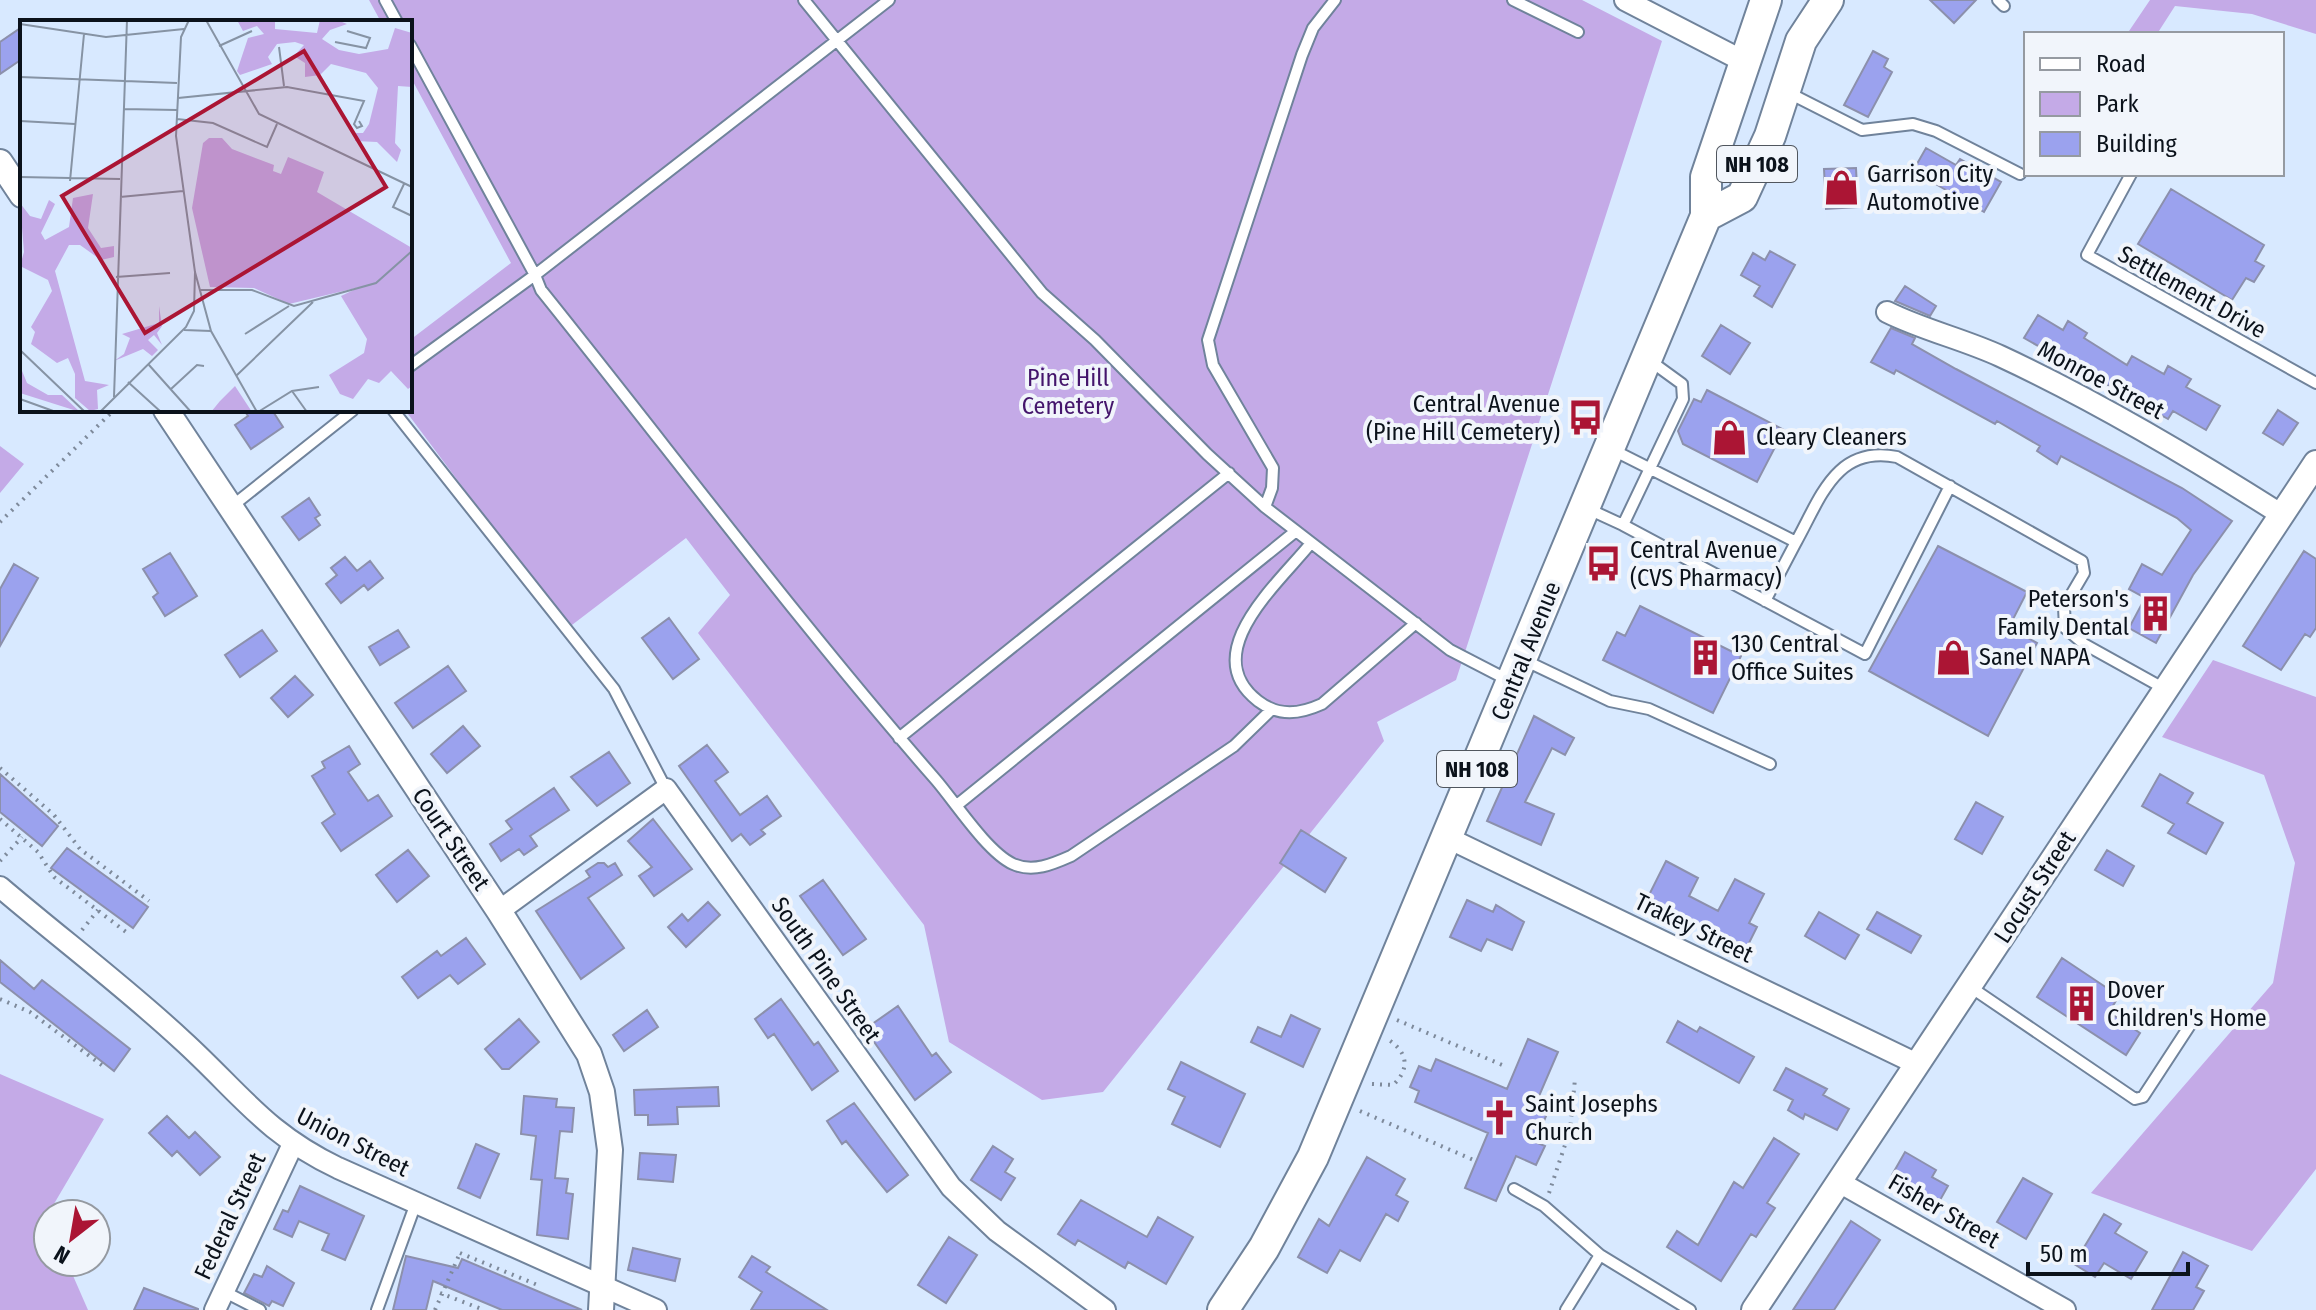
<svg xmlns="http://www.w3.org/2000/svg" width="2316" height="1310" font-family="'Fira Sans Condensed',sans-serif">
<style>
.green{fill:#c4aae7}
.building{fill:#9ba2ee;stroke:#8c90ac;stroke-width:2}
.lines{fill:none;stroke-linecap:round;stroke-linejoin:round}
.service-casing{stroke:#70839b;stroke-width:14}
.minor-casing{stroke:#70839b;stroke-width:24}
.tertiary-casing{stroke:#70839b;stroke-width:28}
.primary-casing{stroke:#70839b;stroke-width:34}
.path{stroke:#7e8a9b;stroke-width:4;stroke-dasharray:2 6;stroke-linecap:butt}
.service{stroke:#fff;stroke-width:10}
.minor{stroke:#fff;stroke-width:20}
.tertiary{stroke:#fff;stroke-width:24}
.primary{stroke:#fff;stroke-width:30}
.labels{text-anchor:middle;stroke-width:8;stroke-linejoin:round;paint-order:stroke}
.shield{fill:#f1f5fb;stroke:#50565e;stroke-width:2}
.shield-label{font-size:22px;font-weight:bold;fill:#0b121b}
.poi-label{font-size:24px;fill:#0b121b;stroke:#f1f5fb;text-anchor:start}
.street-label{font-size:24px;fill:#0b121b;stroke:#f1f5fb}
.park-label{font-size:24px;fill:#44156c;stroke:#f1f5fb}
.inset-road{fill:none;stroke:#8693a4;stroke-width:2}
.view{fill:#ab1534;fill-opacity:0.15;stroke:#ab1534;stroke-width:4}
.inset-edge{fill:none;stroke:#0b121b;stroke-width:4}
</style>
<rect width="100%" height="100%" fill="#d8e9ff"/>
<path class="green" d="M369,0H1582L1662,41L1456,680L1377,722L1384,741L1103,1092L1042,1100L949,1042L924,925L698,633L730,595L686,538L568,628L405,410H410V340L511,263L410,76V22H381Z
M2150,0H2316V34L2252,14L2175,6L2157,34H2127Z
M0,446L24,464L0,493Z
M2213,660L2316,697V1169L2252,1251L2091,1193L2273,983L2295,863L2264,775L2162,737Z
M0,1074L104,1119L48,1214V1262H67L88,1310H0Z"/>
<path class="building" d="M1930,0H1976L1954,23Z
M22,27V59L0,74V42Z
M1873,51L1888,59L1884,67L1892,72L1868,117L1844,105Z
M1926,148L1956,165L1960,159L2001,182L1984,212L1913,171Z
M1856,168L1858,207L1826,209L1824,169Z
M2171,189L2264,245L2255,261L2264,266L2254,282L2246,278L2232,300L2138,244Z
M1770,251L1795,265L1772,307L1754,296L1760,286L1741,275L1753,253L1765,260Z
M1905,286L1936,306L1930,316L1895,301Z
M2038,315L2063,330L2068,321L2087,333L2084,338L2127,365L2132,356L2164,374L2168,366L2191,379L2186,387L2220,406L2206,430L2173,411L2168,419L2024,338Z
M1721,325L1750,343L1730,374L1702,356Z
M1891,328L1915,338L1912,344L1956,369L2182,488L2232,521L2193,575L2156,643L2129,628L2145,598L2129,589L2142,564L2162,575L2191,530L2177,518L2061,456L2057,464L2037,451L2040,446L1997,421L1995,424L1896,370L1894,374L1871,362Z
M1707,390L1784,430L1757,482L1683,444L1678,431L1694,399L1701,402Z
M244,410H272L283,427L251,449L235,425L248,416Z
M2278,410L2298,423L2283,445L2263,433Z
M309,498L320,515L315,518L320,525L299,540L282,517Z
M1938,546L2027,592L2009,627L2037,643L1988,736L1869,671Z
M2304,551L2316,559V628L2310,637L2305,634L2281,670L2243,646Z
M170,553L197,596L165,616L153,597L158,593L143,569Z
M345,557L357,571L370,561L383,578L368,590L364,585L341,603L326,584L337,575L331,568Z
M14,564L38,578L0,646V589Z
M1640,606L1741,656L1713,713L1603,660L1617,632L1625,636Z
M669,618L699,659L673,679L642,638Z
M262,630L277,651L240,677L225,655Z
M398,630L409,647L380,665L369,647Z
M448,666L466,691L413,728L395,703Z
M295,676L313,695L288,717L271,698Z
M1534,716L1574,738L1565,755L1552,748L1525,802L1554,814L1541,845L1487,821Z
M463,726L480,746L447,773L431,754Z
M707,745L728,772L715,781L740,815L767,796L781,816L761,830L765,834L750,845L741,834L732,841L679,766Z
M349,746L360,764L348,772L368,801L378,795L392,816L341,851L322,823L335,814L312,776L325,768L322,762Z
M609,752L630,783L597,806L571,777Z
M0,774L58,826L42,846L0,812Z
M2160,774L2193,793L2187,803L2223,823L2206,854L2168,833L2174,824L2142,806Z
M554,788L569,810L530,836L537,846L524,855L519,849L501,861L490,844L512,829L506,821Z
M1976,802L2003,817L1982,854L1955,839Z
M653,819L692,869L654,896L639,876L652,867L628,841Z
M1301,830L1346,858L1325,892L1280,863Z
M67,848L148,907L133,928L51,868Z
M408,850L429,876L397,902L376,875Z
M2107,850L2134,866L2123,886L2095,870Z
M1666,861L1698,878L1689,896L1718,911L1735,879L1764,894L1749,923L1757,927L1747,947L1647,899Z
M598,863H604L608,867L615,863L622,875L588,898L624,948L581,979L536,911L590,877L586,871Z
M823,880L866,939L843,955L800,896Z
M1467,900L1493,912L1496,905L1524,922L1512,950L1487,939L1481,951L1450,937Z
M708,902L720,915L686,947L668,927L682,914L688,921Z
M1819,912L1859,935L1845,959L1805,936Z
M1877,912L1921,936L1911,953L1867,929Z
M466,938L485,964L458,984L450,975L418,998L402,977L437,951L441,956Z
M2062,958L2119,996L2109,1012L2140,1033L2126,1055L2037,997Z
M0,960L34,989L42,980L130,1049L114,1071L0,982Z
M781,999L814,1045L818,1042L838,1071L812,1090L774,1034L768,1038L755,1019Z
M898,1006L932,1056L936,1053L951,1072L915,1100L865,1029Z
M647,1010L658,1027L624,1051L613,1035Z
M1291,1015L1320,1029L1303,1067L1251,1042L1258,1027L1281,1037Z
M519,1019L539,1042L509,1069H502L485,1049Z
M1678,1021L1697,1032L1700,1027L1754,1057L1739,1083L1667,1042Z
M1528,1039L1558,1052L1539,1096L1552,1102L1535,1142L1545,1146L1536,1165L1516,1156L1496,1201L1465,1188L1488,1133L1415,1102L1419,1091L1410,1087L1419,1066L1431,1071L1436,1059L1507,1089Z
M1181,1062L1245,1094L1220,1147L1172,1124L1185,1097L1168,1089Z
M1786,1068L1827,1089L1823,1095L1849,1109L1837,1130L1805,1114L1803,1119L1788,1110L1793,1100L1774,1090Z
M718,1087L719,1106L677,1107L678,1124L648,1125V1115H635L634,1090Z
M524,1096L557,1099L556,1107L574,1108L572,1132L560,1131L555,1178L568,1179L566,1193L573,1194L568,1239L537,1235L542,1180L531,1179L536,1136L521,1134Z
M854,1103L908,1175L887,1192L846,1141L842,1144L827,1121Z
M167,1116L189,1138L195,1132L220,1157L200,1175L177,1151L172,1156L149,1133Z
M1774,1138L1799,1154L1767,1203L1775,1208L1756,1237L1751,1234L1721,1281L1667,1247L1677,1231L1698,1245L1734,1182L1743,1188Z
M476,1144L499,1154L480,1198L458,1188Z
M993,1146L1013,1159L1005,1172L1015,1178L1001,1200L971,1180Z
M1905,1152L1936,1170L1932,1177L1948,1186L1939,1202L1892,1175Z
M640,1153L676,1155L673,1182L638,1179Z
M1367,1157L1405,1179L1396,1195L1408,1202L1398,1221L1386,1214L1360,1261L1340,1250L1327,1273L1298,1257L1319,1219L1329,1226Z
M2023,1178L2052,1194L2026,1239L1997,1222Z
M300,1186L364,1216L345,1260L322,1250L329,1234L299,1221L292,1237L274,1229L283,1210L288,1212Z
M1081,1200L1147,1237L1158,1217L1193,1237L1166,1284L1128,1262L1125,1268L1078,1240L1075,1245L1058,1234Z
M2104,1214L2121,1224L2115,1233L2147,1252L2131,1279L2104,1263L2095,1277L2074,1264Z
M1851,1221L1880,1240L1834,1310H1793Z
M949,1237L977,1255L946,1303L918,1285Z
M633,1248L680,1259L675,1281L628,1270Z
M2183,1252L2208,1266L2196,1287L2204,1291L2193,1310H2152Z
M406,1256L458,1268L462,1259L582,1310H502L433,1281L426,1310H393Z
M752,1256L770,1267L766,1272L827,1310H751L762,1292L739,1277Z
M267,1266L294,1283L283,1306L272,1301L269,1306L244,1293L254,1274L262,1277Z
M144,1288L198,1309V1310H134Z"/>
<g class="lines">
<defs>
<path id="service" d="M385,0L397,22
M804,0L1042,293L1095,340L1207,454L1265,507L1450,650L1508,680
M1513,0L1578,32
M1998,0L2004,6
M410,45L535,275L889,0
M1787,92L1862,130L1913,124L1936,131L2020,174
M2131,174L2087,255L2316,383
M410,366L535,275L541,290C672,453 798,622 936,780C955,802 987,852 1013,864C1033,873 1053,864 1071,856L1234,746L1272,709
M393,410L614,689L666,789
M1613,450L1796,542C1821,497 1836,445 1897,457L2082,561L2084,573L2064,607L2065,628L2084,644L2165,689
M231,507L353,410
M1265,507L1272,488L1273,468L1213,365L1208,340L1302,55L1313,28L1335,0
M1586,508L1623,525L1683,399L1682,384L1649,360
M1623,525L1865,654L1950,486
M1311,543C1279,583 1196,653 1258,701C1279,717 1300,714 1322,704L1416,623
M1765,601L1796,542
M1524,660L1610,701L1649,709L1770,764
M899,738L1229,473
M957,805L1296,531
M1969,986L2135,1099L2143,1097L2192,1022
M1514,1189L1544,1206L1600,1255
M223,1291L260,1310
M377,1310L416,1203
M1566,1310L1600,1255L1690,1310"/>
<path id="minor" d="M1625,0L1745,62
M1887,312C1923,330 1963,339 2000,356C2097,401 2191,457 2282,515
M1448,838L1917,1064
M0,887C61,939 125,987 183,1041C240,1093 265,1133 338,1168L656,1310
M499,911L666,789L951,1187L997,1231L1105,1310
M1839,1182L2065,1310
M215,1310L293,1144"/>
<path id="tertiary" d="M0,162L22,195
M166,410L499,911L589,1054L602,1092L610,1150L601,1310
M1754,1310L2316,463"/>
<path id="primary" d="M1706,216V177L1766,0
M1223,1310L1264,1248L1313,1157L1706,216L1742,197L1770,136L1801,41L1828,0"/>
</defs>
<use href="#service" class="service-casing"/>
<use href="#minor" class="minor-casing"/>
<use href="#tertiary" class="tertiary-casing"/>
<use href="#primary" class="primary-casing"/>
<path class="path" d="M0,522L114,410
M0,768L54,815L80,849L149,901
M0,819L38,852L54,877L126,932
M0,861L22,837
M82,930L98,910
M0,999L30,1012L103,1066
M1397,1020L1507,1067
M1372,1084L1393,1085C1410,1069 1408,1053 1389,1040
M1360,1111L1476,1161
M1549,1193L1570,1130L1575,1079
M460,1253L540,1286
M440,1293L484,1310
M435,1310L460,1253"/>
<use href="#service" class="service"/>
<use href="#minor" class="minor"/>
<use href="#tertiary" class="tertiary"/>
<use href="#primary" class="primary"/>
</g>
<defs>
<symbol id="shop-bare" viewBox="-9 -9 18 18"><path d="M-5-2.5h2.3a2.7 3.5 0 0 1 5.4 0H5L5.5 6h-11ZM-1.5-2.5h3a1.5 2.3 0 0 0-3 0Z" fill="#ab1534" stroke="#f1f5fb" stroke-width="2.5" paint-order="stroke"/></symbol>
<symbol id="bus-bare" viewBox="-9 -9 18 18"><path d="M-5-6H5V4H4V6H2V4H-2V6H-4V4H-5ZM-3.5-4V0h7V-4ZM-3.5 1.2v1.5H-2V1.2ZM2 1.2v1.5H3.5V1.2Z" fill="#ab1534" stroke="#f1f5fb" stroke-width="2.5" paint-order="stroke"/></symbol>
<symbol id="building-bare" viewBox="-9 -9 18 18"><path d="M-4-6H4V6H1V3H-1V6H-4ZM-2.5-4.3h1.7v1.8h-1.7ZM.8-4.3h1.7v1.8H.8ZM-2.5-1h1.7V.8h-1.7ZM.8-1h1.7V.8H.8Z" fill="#ab1534" stroke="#f1f5fb" stroke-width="2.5" paint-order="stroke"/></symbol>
<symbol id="church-bare" viewBox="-9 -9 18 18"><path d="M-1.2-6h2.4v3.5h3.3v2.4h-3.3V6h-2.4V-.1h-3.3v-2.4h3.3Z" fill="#ab1534" stroke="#f1f5fb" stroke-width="2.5" paint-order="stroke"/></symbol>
</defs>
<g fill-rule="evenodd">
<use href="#shop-bare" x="1816" y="162" width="51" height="51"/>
<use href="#bus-bare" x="1560" y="392" width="51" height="51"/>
<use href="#shop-bare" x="1704" y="412" width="51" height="51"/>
<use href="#bus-bare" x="1578" y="538" width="51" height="51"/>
<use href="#building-bare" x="2130" y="588" width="51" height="51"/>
<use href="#shop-bare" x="1928" y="632" width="51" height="51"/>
<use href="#building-bare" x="1680" y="632" width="51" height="51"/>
<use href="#building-bare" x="2056" y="978" width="51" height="51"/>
<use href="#church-bare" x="1474" y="1092" width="51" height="51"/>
</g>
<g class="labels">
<g class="shield">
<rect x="1717" y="146" width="80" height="36" rx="6"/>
<rect x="1437" y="751" width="80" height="36" rx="6"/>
</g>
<g class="shield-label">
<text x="1757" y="172">NH 108</text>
<text x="1477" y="777">NH 108</text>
</g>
<g class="poi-label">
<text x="1867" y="182">Garrison City<tspan x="1867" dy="28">Automotive</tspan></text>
<text x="1560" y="412" text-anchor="end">Central Avenue<tspan x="1560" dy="28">(Pine Hill Cemetery)</tspan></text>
<text x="1756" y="445">Cleary Cleaners</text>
<text x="1630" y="558">Central Avenue<tspan x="1630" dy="28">(CVS Pharmacy)</tspan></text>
<text x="2129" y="607" text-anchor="end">Peterson's<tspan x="2129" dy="28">Family Dental</tspan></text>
<text x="1731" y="652">130 Central<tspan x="1731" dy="28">Office Suites</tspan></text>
<text x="1979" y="665">Sanel NAPA</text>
<text x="2107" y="998">Dover<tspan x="2107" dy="28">Children's Home</tspan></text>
<text x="1525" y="1112">Saint Josephs<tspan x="1525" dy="28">Church</tspan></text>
</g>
<g class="street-label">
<text transform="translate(2192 292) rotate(29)" y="8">Settlement Drive</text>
<text transform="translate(2101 380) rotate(28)" y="8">Monroe Street</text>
<text transform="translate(1526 651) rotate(-68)" y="8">Central Avenue</text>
<text transform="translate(451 839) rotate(56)" y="8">Court Street</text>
<text transform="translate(2035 887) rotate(-57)" y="8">Locust Street</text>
<text transform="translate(1694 928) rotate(26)" y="8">Trakey Street</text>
<text transform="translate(826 970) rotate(55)" y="8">South Pine Street</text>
<text transform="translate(353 1142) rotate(27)" y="8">Union Street</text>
<text transform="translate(1944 1211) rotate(30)" y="8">Fisher Street</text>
<text transform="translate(230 1216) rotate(-65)" y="8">Federal Street</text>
</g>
<g class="park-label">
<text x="1068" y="386">Pine Hill<tspan x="1068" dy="28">Cemetery</tspan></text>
</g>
</g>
<g transform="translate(20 20)">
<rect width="392" height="392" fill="#d8e9ff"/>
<path d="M217,0H255V9L297,13L300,0H317L327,4L310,10L302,19L319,30L339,34L368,29L375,8L392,13V67L378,66L375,123L381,130L377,142L357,122L335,121L336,113H343L349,104L358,68L346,53L311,44L300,55L285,57V43L274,36L284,25L275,22L257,24L248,37L252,44L220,55L217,51L228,18L244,14L237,6L223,11ZM189,118H202L212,129L254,145L253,151L261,154L268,137L304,152L297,172L392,228V366L388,369L371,351L359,363L348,359L333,379L320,374L309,355L344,333L347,319L321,276L340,267L269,284L234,268L190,267L172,188L183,123ZM73,174L68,208L81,228L94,226V237L81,240L60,225H49L35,251L65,361L89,365L77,370L78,389L70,391L55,378V354L48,338L37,343L11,324L15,312L11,307L32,271L28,260L0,246L4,232L0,183L10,196L21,199L29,180L35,184L21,213L25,220L49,207L53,178ZM139,286L142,306L137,313L142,325L134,315L128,320L138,330L132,336L123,329L94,341L104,334L110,318L102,314L139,303ZM0,346L7,363L28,375H42L60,392L0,373ZM215,366L232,392H191L200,381Z" fill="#c4aae7"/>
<path class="inset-road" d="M186,0L239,94L392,167M0,4L86,17L164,9M315,22L346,28L350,18L327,11M199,26L232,11M259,27L264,66M0,57L157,63M158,78L267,67L344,81L334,104L337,108L342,106L339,101M103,89L157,90M157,99L193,103L247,127L257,104M0,101L55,104M0,157L100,159M50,161L64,14M384,164L373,187L392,196M100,177L163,171M175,252L191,311L237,392M96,257L150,253M180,270H232L274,286L356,263L392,231M164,310L191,311M225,314L269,286M0,330L65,392M129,345L171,392M216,356L293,282M108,362L141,392M151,369L177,345L184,346M272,371L287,392M94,377L107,0M0,379L36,392M80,392L166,307L174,291L175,252L156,116L161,17L169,0M238,392L272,371L299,367"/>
<path class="view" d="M284,31L366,167L125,313L42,176Z"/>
<rect width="392" height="392" class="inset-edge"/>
</g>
<rect x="2024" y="32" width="260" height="144" fill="#f1f5fb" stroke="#959aa1" stroke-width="2"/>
<rect x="2040" y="58" width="40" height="12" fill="#ffffff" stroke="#959aa1" stroke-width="2"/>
<text x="2096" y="72" font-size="24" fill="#0b121b">Road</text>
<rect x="2040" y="92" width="40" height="24" fill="#c4aae7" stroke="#959aa1" stroke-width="2"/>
<text x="2096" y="112" font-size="24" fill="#0b121b">Park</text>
<rect x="2040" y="132" width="40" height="24" fill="#9ba2ee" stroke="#959aa1" stroke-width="2"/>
<text x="2096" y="152" font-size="24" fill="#0b121b">Building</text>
<g transform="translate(72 1238) rotate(211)"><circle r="38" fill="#f1f5fb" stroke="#959aa1" stroke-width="2"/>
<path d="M0-6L14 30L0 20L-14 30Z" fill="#ab1534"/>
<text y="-12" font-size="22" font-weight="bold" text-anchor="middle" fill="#0b121b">N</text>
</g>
<path d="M2028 1262v12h160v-12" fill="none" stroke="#0b121b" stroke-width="4"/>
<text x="2040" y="1262" font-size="24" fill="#0b121b" stroke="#f1f5fb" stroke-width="6" paint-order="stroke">50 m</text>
</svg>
